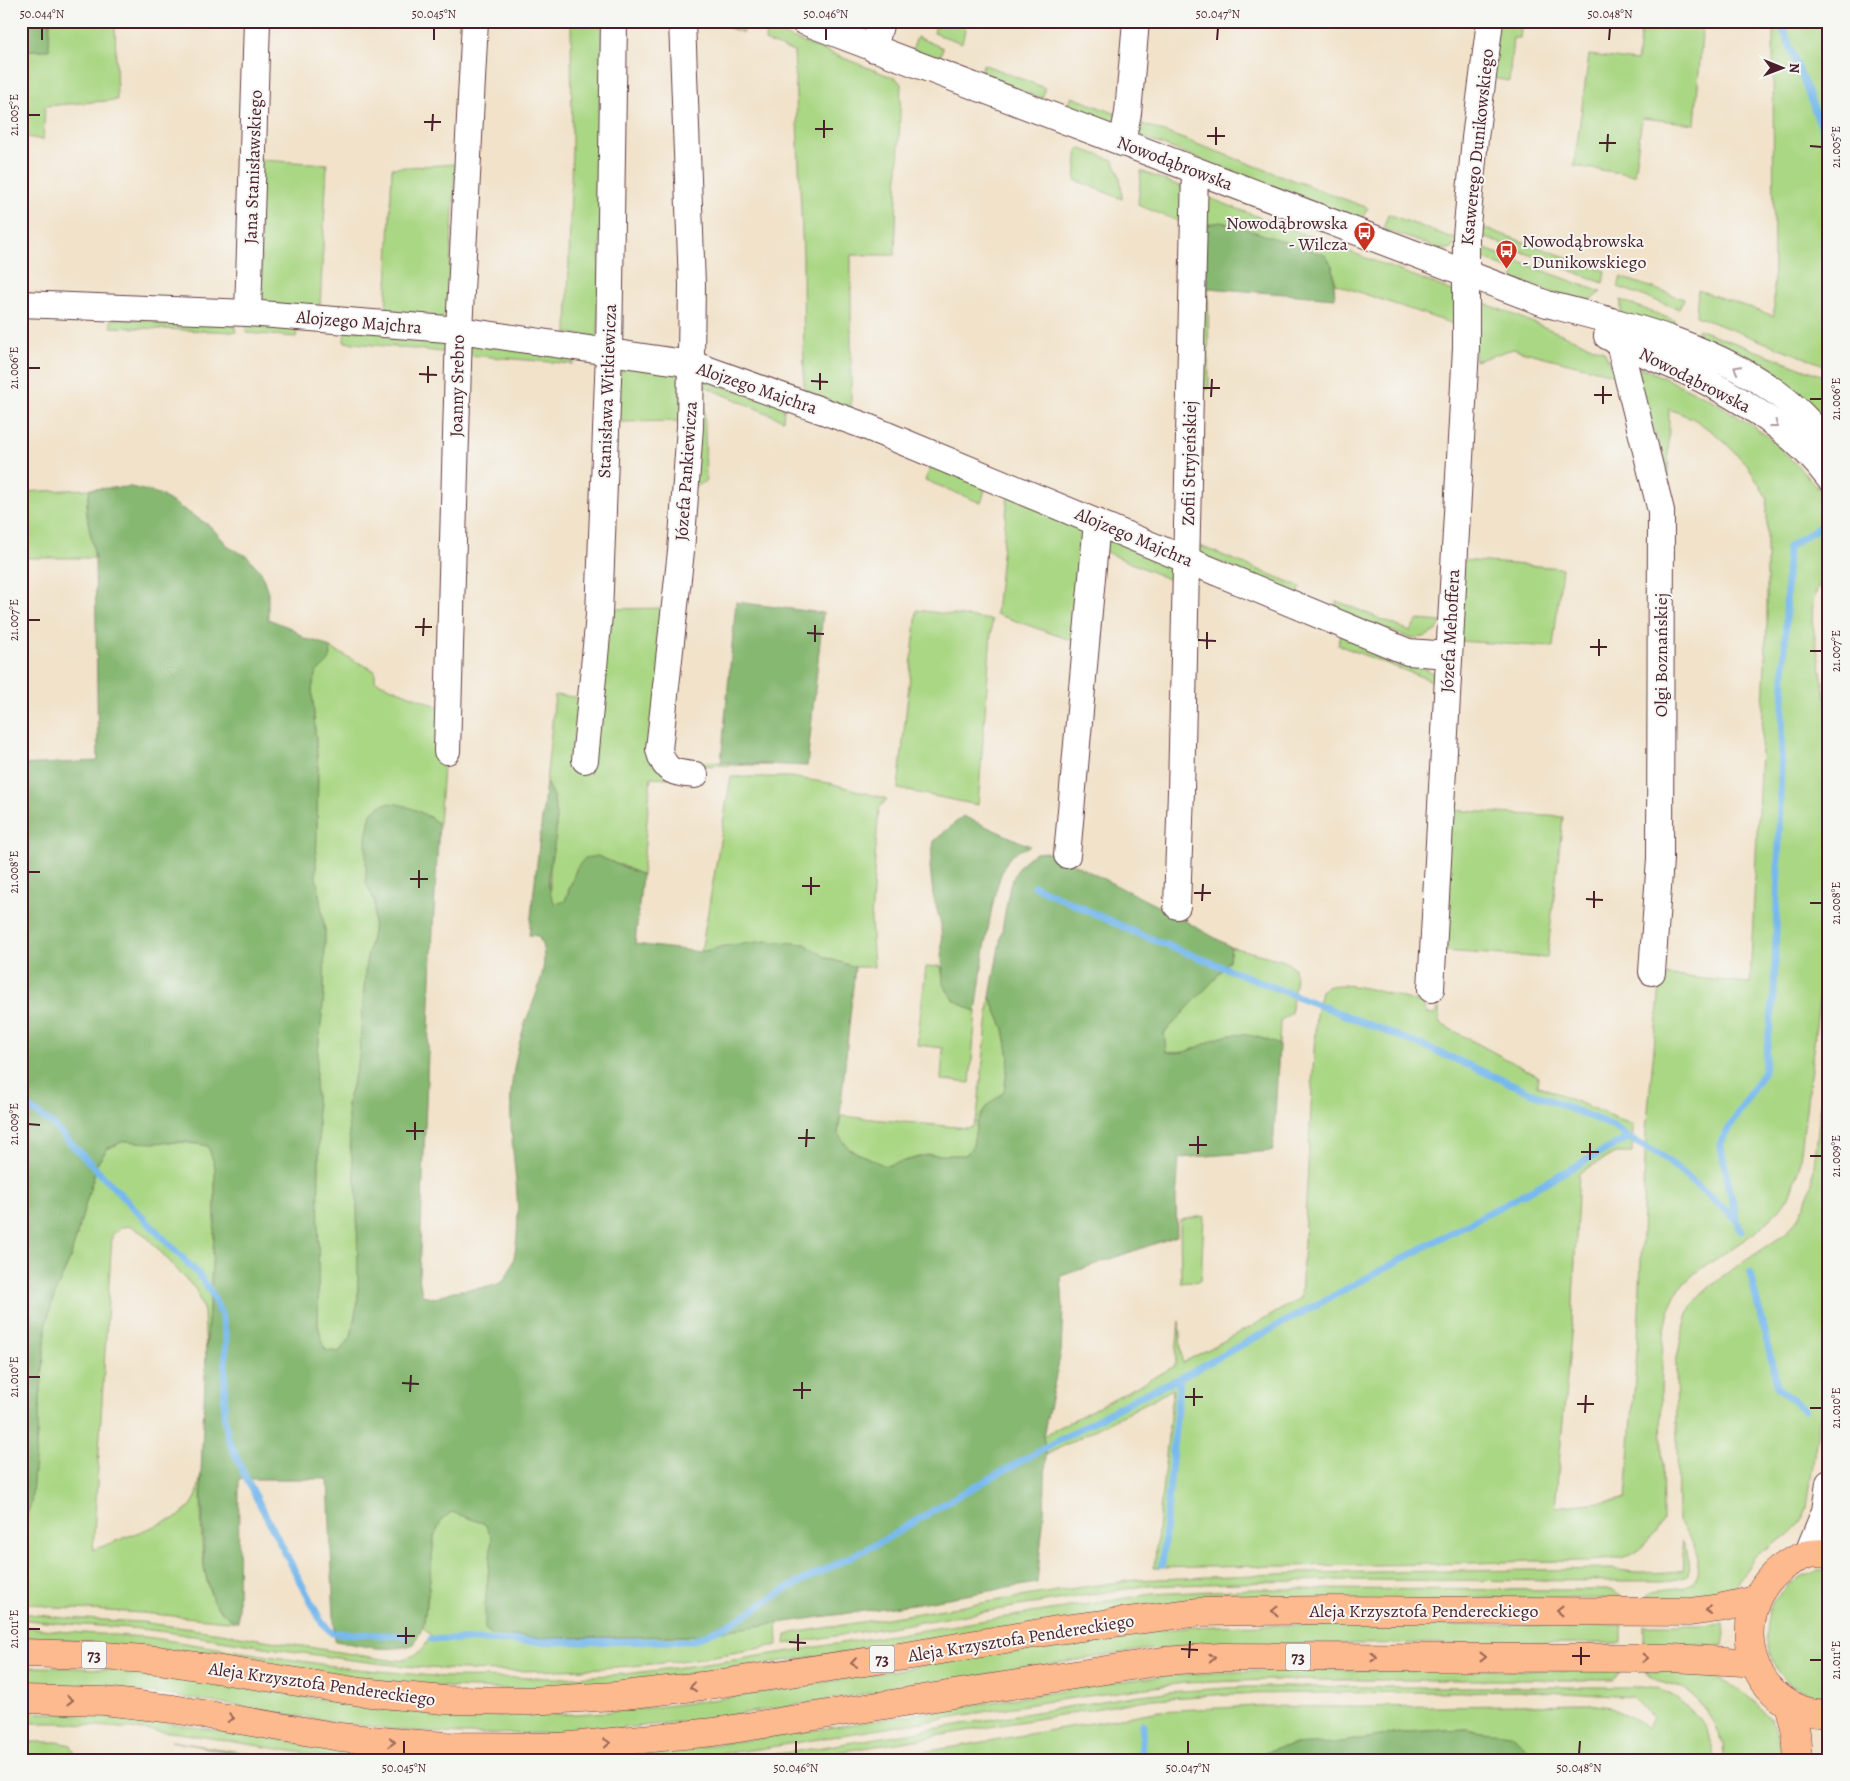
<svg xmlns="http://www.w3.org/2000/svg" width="1850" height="1781" font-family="Alegreya,serif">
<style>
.green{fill:#aad784;stroke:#7a7b58}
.forest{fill:#87b872;stroke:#686c4e}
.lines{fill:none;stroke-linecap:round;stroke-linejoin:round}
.stream{stroke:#78b9ed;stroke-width:7}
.minor-casing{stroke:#633c43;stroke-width:28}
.major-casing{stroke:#633c43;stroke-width:29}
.minor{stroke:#fff;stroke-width:26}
.major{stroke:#fcba8e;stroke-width:28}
.oneway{stroke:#ae9aa0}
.oneway2{stroke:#9a6558}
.ticks{fill:none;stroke:#4a1f2b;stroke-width:2}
.labels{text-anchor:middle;stroke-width:4;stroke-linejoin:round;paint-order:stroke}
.shield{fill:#f6f6f2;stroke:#7e6067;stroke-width:1}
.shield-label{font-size:16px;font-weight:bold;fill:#4a1f2b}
.street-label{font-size:18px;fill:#4a1f2b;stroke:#f6f6f2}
.poi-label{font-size:18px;fill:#4a1f2b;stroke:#f6f6f2;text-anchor:end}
.neatline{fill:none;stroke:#4a1f2b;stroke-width:2}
.ticks-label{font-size:12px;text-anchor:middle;fill:#4a1f2b}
</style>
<rect width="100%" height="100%" fill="#f6f6f2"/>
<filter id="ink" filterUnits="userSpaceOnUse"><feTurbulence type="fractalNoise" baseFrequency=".02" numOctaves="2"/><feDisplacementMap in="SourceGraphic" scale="10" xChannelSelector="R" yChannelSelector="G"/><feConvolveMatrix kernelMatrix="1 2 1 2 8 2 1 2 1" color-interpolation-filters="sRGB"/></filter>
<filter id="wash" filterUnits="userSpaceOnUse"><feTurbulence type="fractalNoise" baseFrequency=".0096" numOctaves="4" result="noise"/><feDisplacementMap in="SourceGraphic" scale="20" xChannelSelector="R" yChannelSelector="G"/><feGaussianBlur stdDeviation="1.12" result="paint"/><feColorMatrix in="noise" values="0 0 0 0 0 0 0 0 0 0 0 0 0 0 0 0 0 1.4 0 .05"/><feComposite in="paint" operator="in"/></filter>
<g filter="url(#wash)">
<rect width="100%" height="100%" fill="#f1e2c9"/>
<path class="green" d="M50,21H115L117,100L45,106L43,140L21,136V50H48Z
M571,21H606L598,337L567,333L572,147Z
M711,21H744L743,33Z
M937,21H952L966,25L962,43L934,33Z
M1498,21H1522L1520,38H1513L1509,81L1491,78Z
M1642,21H1703L1695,124L1642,118L1634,175L1574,166L1589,55L1637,61Z
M1773,21H1829V367L1696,316L1698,290L1774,316Z
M766,28L897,79L901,84L895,255H851V409L804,391L803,256L794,52L765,41Z
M917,37L943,48L939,59L912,50Z
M983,64L1045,88L1042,99L980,76Z
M1072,97L1119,115L1116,121L1110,125L1066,109Z
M1135,121L1368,208L1361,220L1134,134Z
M1078,148L1113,160C1120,173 1122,185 1122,199L1075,180Z
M259,160L327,164L320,308L262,304Z
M456,164L447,314L440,319L386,315L392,168Z
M1141,171L1190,190L1188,225L1138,205Z
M1204,196L1458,293L1456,325L1335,284L1333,267L1237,226L1221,222L1205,225Z
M1388,214L1458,240L1452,248L1443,250L1383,229Z
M1476,225L1605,271L1603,283L1476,234Z
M1474,245L1601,292L1585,304L1514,279L1513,271L1472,254Z
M1621,277L1684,299L1679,309L1618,287Z
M1208,288L1209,389H1196L1197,290Z
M1621,300L1676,321L1668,331L1621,316Z
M1484,303L1604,351L1616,375L1513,349L1475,361V312L1479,304Z
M111,319L231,321L235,326L236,332L111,327Z
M247,321L298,325L296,337L246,333Z
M345,329L447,339L453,353L344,342Z
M1698,329L1829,378V426L1697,337Z
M474,341L573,352V364L468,355L470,347Z
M621,364L678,372L684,421L614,422Z
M1636,368H1643L1714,401L1766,435L1802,470L1829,501V575L1818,587L1813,601L1812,620L1829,717V918L1799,1168L1789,1197L1779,1210L1757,1231L1694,1274L1679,1288L1669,1309L1663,1340L1661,1392L1663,1519C1656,1533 1644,1548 1630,1555C1613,1563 1554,1561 1532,1561C1406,1566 1280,1565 1154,1568L1173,1389L1046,1455L1043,1436L1175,1366L1179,1321L1182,1363L1256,1324L1301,1298L1316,1014L1321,991C1324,989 1327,986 1331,986C1353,981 1400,998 1422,1003L1427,1014L1434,1015L1439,1008V1023L1538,1076L1537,1085L1633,1125L1632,1153H1615L1579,1173L1572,1324L1555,1507L1626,1499L1638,1338L1646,1131L1661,975L1750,983L1767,622V498L1747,465L1721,438L1694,419L1669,409L1668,491L1664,458L1653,427L1638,399Z
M701,380L784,405L783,420L704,386L706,481L692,489L671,760L772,765L674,766L664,746Z
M932,464L986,486L981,503L925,480Z
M90,489L86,510L95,558H21V492Z
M1008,495L1088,529L1079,643L996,614Z
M1105,536L1175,565L1182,585L1099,549Z
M1195,544L1301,587L1298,594L1195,552Z
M1462,560L1562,568L1553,647L1458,641Z
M1337,601L1410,631L1418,620L1442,622L1436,631L1424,637L1410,638L1334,610Z
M668,608L669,778L651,777L642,875L621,865L577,867L565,901L556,904L550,896V865L556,831L554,797L546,782L555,695L585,698L608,609Z
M917,610L992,620L978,805L898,789Z
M1341,634L1428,670L1436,675L1440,684L1338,645Z
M330,648L375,671V681L442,708L439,756L443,767L439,824L427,815L366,882L375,902L373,932L366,962L359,1059L347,1104L350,1145L357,1194L358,1299L351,1337L339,1352L325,1350L318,1325L319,1136L315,1082L324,994L325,930L316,876L318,768L312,689L316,672L331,655Z
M731,777H790L829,783L887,799L879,808L876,844L871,920L874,967H855L827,958L805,944L767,941L701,952Z
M1449,810L1563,817L1547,958L1443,951Z
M1231,947L1285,961L1293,967L1296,977L1291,1013L1280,1021L1279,1045C1261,1037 1241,1031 1222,1037C1200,1043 1192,1056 1166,1052L1164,1034L1229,960Z
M941,966C945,996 950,998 976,1012L970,1083L941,1080L943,1048L917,1045L926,967Z
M990,997L1004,1029L1009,1057L1004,1092L987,1106L977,1122L973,1145L966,1155H928L885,1166L849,1149L838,1134L841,1116L967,1128L972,1127L977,1116Z
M1829,1037V1348L1807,1508L1801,1522L1790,1533L1755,1557L1734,1587L1720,1595L1700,1599L1645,1600L1652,1591L1684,1587L1692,1583L1697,1573L1698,1559L1694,1544L1678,1520L1676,1363L1682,1334L1688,1313L1699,1297L1717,1280L1785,1234L1798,1219L1806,1203L1812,1183Z
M21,1065L27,1073L29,1092L24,1096L21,1095Z
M124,1141C152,1143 180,1140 208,1146L215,1166V1221L206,1353L204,1312L196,1290L145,1235L131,1226L121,1227L112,1235L93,1550L178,1517L191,1506L197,1495L201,1474C202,1512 198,1566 213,1600C217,1610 229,1618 238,1622L142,1613L58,1608L21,1602V1528L31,1504L47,1320L56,1291L70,1259L97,1164L107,1149Z
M1204,1216L1201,1281L1181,1283L1180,1220Z
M452,1512L486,1524L492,1538L485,1605L544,1638L687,1636L777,1622L778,1645C743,1651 707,1658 672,1662C587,1671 501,1674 416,1667C329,1660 244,1642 158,1631C113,1625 67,1626 21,1619V1613L65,1618L141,1622L221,1633L395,1661C412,1658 424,1653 430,1635L423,1627L429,1588L434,1537L442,1518Z
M1681,1541C1686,1550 1695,1568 1685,1576C1680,1580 1670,1580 1664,1581L1329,1580L1144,1586L785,1644L786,1634L1076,1588L1135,1580L1302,1573L1614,1569C1631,1573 1665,1574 1683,1570L1684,1563Z
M1818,1571H1829V1698C1815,1696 1801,1693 1790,1684C1763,1661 1757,1618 1782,1591C1792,1580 1805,1576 1818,1571Z
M1254,1589L1612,1590L1623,1599L1475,1598L856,1651L608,1685L502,1689L447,1687L375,1681L73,1641L21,1636V1626L66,1632L146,1637L346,1668L444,1677L559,1678L626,1674L721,1662L1152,1594Z
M1724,1623L1725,1633L1723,1646L1644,1644V1625H1699Z
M1303,1625H1622V1643L1302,1644L1141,1650L758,1711L697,1720L579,1733L463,1734L407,1731L343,1723L160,1694L67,1686L21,1685V1667C69,1667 116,1669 164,1675C245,1686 326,1702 408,1711C463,1717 520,1716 576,1714C651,1710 727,1698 801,1686C925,1666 1048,1642 1173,1629C1216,1624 1260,1626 1303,1625Z
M1366,1670H1619V1674L1614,1680H1268L1184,1683L1044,1702L758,1749L668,1760H526L584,1759L667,1751L783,1735L1130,1680C1209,1670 1287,1670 1366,1670Z
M1645,1671C1660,1672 1685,1669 1699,1672C1722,1677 1757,1699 1770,1719C1777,1731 1780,1746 1782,1760H1724L1723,1744L1713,1722L1700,1702L1685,1689L1656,1681Z
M1244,1687H1616C1629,1687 1643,1686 1656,1689C1687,1697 1713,1728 1715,1760H1540L1510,1734L1465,1729L1406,1732L1336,1743L1291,1745L1265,1752L1262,1760H873L966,1745L1160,1711L1257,1706L1364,1707L1590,1704L1611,1707L1630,1715L1646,1730L1652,1719L1640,1704L1632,1697L1531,1691L1231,1694L1152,1699L897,1743L783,1760H729L786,1753L1133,1696L1166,1692Z
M21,1712L97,1715L162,1722L365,1753L422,1758L481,1760H346L179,1733L62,1723H21Z
M171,1741L278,1758L289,1760H270Z
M21,1742H57L71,1745L78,1760H21Z"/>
<path class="forest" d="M21,21H50L49,50H21Z
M1221,222L1237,226L1325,255L1333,267L1335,298L1208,288L1197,290L1205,225Z
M131,487L159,494L210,526L230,548L247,556L261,572L268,592V619L291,628L305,639L319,642L330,648C333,661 326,665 316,672L312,689L318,768L316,876L325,930L324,994L315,1082L319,1136L318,1325L325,1350L339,1352L351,1337L358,1299L357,1194L350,1145L347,1104L359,1059L366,962L373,932L375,902L366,882V836L371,813C375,810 380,805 385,804C400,800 428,815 439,824L433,929L419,1277L422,1295L436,1298L453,1291L489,1287L503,1282C506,1276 511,1269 513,1262C527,1202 505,1142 512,1083C514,1066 518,1047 523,1030C531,1003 555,963 538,936L529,935L546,782C555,798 557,812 556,831C555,854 540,884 556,904L565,901L577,867L585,858L598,856L642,875L635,944L701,952L724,946L767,941L805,944L827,958L855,967L838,1134L849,1149L885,1166L928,1155H966L973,1145L977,1122L987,1106L1004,1092L1009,1057L1004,1029L990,997L1010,885L1018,868L1027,858L1036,853L1046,852L1066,860L1173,914L1231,947L1229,960L1216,978L1164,1033L1166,1052C1192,1056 1200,1043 1222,1037C1241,1031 1261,1037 1279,1045L1273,1151L1179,1158L1176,1200L1177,1236L1061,1276L1063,1308L1061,1352L1043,1436L1046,1455L1044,1513L1037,1583L913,1604L687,1636L544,1638L492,1635L485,1629V1605L492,1538L485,1524L452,1512L442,1519L434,1537L429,1588L423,1627L414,1644C389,1654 361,1645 335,1641L328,1479H239L238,1622L229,1618L213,1602L204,1567L201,1474L206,1353L215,1221V1166L208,1146L187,1142L151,1143L124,1141L107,1149L97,1164L70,1259L56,1291L47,1320L31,1504L21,1528V1095L24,1096L29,1092L27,1073L21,1065V765L98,761L95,558L86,510L90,489Z
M736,602L823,613L807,766L721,762Z
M963,816L1030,846C1024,849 1015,851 1010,857C991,878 981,980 976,1012L954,1000L943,984L941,925L933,895L930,866L934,841Z
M1465,1729L1510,1734L1540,1760H1262L1264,1752L1291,1745L1336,1743L1406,1732Z"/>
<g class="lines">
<path class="stream" d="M1780,21L1829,147
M1034,886L1141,935L1436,1051L1537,1095L1613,1126L1628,1138L1662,1156L1736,1219
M21,1102L52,1124L199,1275L211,1292L221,1314L226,1336L224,1414L228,1438L244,1474L321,1621L332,1633L406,1636
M1741,1231L1736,1219L1720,1143L1764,1071L1774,995L1788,547L1829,521
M1750,1273L1778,1388L1804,1410
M1162,1565L1180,1378
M431,1639L552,1642L692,1641L736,1621L784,1590L881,1542L954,1498L1138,1397L1180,1378L1628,1138
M1141,1760L1143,1724"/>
</g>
</g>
<g filter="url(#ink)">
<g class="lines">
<defs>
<path id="minor" d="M682,21L692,285L690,427L681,551L659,749C664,772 674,773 695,775
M803,21L1547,304C1629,325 1718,346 1786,400C1802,413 1815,428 1829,444
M874,49L881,21
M1122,143L1128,113L1136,21
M21,304L248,313L459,330L692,364L865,426L1408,652L1449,655
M248,313L257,21
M1607,336C1632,350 1660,360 1687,372C1740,397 1794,431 1829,478
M1619,343L1661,511L1660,859L1652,972
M447,751L459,330L475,21
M585,760L599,615L609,352L614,21
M1067,855L1097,522
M1177,906L1181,791L1195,170
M1431,989L1466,348V236L1475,138L1490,21
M1807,1555L1825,1511L1829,1483"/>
<path id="major" d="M1829,1553C1822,1553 1813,1553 1806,1555C1720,1585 1736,1712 1829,1714
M21,1653L90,1655L158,1660L361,1692L444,1700L529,1701L615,1696L702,1686L912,1655L1057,1630L1199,1612L1329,1610L1690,1612L1719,1608L1756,1600
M21,1699L104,1701L173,1709L340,1737L392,1742L447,1746L560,1747L714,1732L1163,1661L1221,1657L1672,1658L1743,1662L1755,1665
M1789,1703L1796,1733L1798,1760"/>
</defs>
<use href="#minor" class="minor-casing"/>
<use href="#major" class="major-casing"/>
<use href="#minor" class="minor"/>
<use href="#major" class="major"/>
</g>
<defs><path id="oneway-chevron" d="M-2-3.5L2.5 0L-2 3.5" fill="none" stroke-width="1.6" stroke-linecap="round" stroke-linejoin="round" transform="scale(1.25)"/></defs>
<g class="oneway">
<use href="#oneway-chevron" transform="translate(1737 369) rotate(-153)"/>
<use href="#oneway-chevron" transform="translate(1775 425) rotate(37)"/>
</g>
<g class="oneway2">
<use href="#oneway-chevron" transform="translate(1708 1610) rotate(172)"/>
<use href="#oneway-chevron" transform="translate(1275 1611) rotate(179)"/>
<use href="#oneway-chevron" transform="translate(1560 1611) rotate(-180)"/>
<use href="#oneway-chevron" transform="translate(1374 1657)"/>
<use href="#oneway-chevron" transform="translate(1483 1657)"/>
<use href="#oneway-chevron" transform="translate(1212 1658) rotate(-3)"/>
<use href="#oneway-chevron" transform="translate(1645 1658)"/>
<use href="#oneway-chevron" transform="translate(854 1663) rotate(172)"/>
<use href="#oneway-chevron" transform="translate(693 1687) rotate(173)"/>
<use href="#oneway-chevron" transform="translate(70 1700) rotate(1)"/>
<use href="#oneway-chevron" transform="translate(231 1718) rotate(9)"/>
<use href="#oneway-chevron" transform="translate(392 1742) rotate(5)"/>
<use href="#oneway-chevron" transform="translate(607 1743) rotate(-5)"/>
</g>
</g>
<path class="ticks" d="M42,40V28M434,40V28M826,40V28M1217,40L1218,28M1609,40L1610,28M28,115H40M424,122H441M815,129H833M432,131L433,114M1207,136H1225M824,138V120M1599,143H1616M1216,145V127M1810,146L1822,147M1607,152L1608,134M28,368H40M419,374L437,375M811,381L828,382M428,383V366M1203,388H1220M820,390V373M1594,395H1612M1211,397L1212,379M1810,399H1822M1603,404V386M28,620H40M415,627H432M807,633L824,634M423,636L424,618M1198,640L1216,641M815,642V625M1590,647H1607M1207,649V632M1810,651H1822M1599,656V639M28,872H40M410,879H428M802,886H820M419,888V870M1194,893H1211M811,895V877M1586,899L1603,900M1202,901L1203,884M1810,903H1822M1594,908V891M28,1124L40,1125M406,1131H424M798,1138H815M415,1140V1122M1189,1145H1207M806,1147L807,1129M1581,1152H1599M1198,1154V1136M1810,1156H1822M1590,1160V1143M28,1377H40M402,1383L419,1384M793,1390H811M410,1392L411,1375M1185,1397H1203M802,1399V1382M1577,1404H1594M1194,1406V1388M1810,1408H1822M1585,1413L1586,1395M28,1629H40M397,1636H415M789,1642L806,1643M406,1644V1627M1181,1649L1198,1650M798,1651V1634M1572,1656H1590M1189,1658L1190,1641M1810,1660H1822M1581,1665V1647M404,1754V1741M796,1754V1741M1188,1754V1741M1579,1754L1580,1741"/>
<defs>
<symbol id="bus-pin" viewBox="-11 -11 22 30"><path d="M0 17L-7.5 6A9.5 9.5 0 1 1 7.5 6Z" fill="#c8321e" stroke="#f6f6f2"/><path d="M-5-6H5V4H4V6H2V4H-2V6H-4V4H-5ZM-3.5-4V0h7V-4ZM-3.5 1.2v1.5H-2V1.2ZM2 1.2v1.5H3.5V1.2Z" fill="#fff"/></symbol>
</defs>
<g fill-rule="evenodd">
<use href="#bus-pin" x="1352" y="220" width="25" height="34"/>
<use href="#bus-pin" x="1494" y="238" width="25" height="34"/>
</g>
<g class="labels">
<g class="shield">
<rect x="81.5" y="1641.5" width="25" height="27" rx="4"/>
<rect x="1285.5" y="1643.5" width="25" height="27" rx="4"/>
<rect x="869.5" y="1645.5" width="25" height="27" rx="4"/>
</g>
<g class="shield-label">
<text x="94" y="1661">73</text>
<text x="1298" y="1663">73</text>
<text x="882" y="1665">73</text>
</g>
<g class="street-label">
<text transform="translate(1477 147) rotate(-84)" y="6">Ksawerego Dunikowskiego</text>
<text transform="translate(1175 163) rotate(21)" y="6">Nowodąbrowska</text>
<text transform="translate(253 167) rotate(-88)" y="6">Jana Stanisławskiego</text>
<text transform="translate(359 322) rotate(5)" y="6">Alojzego Majchra</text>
<text transform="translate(1695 380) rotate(27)" y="6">Nowodąbrowska</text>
<text transform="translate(457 386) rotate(-89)" y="6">Joanny Srebro</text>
<text transform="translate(757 388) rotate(19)" y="6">Alojzego Majchra</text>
<text transform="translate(607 391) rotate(-88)" y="6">Stanisława Witkiewicza</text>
<text transform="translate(1189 463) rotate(-89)" y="6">Zofii Stryjeńskiej</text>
<text transform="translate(686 471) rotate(-86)" y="6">Józefa Pankiewicza</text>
<text transform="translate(1134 537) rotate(23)" y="6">Alojzego Majchra</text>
<text transform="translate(1450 631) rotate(-87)" y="6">Józefa Mehoffera</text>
<text transform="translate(1661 655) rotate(-90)" y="6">Olgi Boznańskiej</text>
<text x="1424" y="1617">Aleja Krzysztofa Pendereckiego</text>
<text transform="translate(1021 1638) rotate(-9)" y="6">Aleja Krzysztofa Pendereckiego</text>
<text transform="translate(322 1684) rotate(8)" y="6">Aleja Krzysztofa Pendereckiego</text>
</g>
<g class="poi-label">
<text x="1348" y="229">Nowodąbrowska<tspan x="1348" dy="21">- Wilcza</tspan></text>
<text x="1522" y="247" text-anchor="start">Nowodąbrowska<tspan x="1522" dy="21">- Dunikowskiego</tspan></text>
</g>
</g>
<rect width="1850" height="1781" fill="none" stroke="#f6f6f2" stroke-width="55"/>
<g transform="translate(1782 68) rotate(91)" stroke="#f6f6f2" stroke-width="4" paint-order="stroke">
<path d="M0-4L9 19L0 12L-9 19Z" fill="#4a1f2b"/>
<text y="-8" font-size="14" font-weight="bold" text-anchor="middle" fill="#4a1f2b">N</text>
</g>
<rect x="28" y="28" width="1794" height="1726" class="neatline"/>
<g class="ticks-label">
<text x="42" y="18">50.044°N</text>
<text x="434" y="18">50.045°N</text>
<text x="826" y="18">50.046°N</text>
<text x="1218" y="18">50.047°N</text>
<text x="1610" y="18">50.048°N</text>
<text transform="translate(14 115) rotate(-90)" y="4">21.005°E</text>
<text transform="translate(1836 147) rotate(-90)" y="4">21.005°E</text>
<text transform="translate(14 368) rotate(-90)" y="4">21.006°E</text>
<text transform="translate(1836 399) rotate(-90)" y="4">21.006°E</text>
<text transform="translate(14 620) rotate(-90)" y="4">21.007°E</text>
<text transform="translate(1836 651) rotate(-90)" y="4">21.007°E</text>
<text transform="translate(14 872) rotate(-90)" y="4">21.008°E</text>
<text transform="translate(1836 903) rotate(-90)" y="4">21.008°E</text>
<text transform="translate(14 1124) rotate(-90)" y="4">21.009°E</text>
<text transform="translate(1836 1156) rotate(-90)" y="4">21.009°E</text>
<text transform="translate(14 1377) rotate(-90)" y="4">21.010°E</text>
<text transform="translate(1836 1408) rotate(-90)" y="4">21.010°E</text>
<text transform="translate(14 1629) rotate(-90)" y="4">21.011°E</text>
<text transform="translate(1836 1660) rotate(-90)" y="4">21.011°E</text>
<text x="404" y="1772">50.045°N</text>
<text x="796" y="1772">50.046°N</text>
<text x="1188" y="1772">50.047°N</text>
<text x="1579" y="1772">50.048°N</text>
</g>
</svg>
